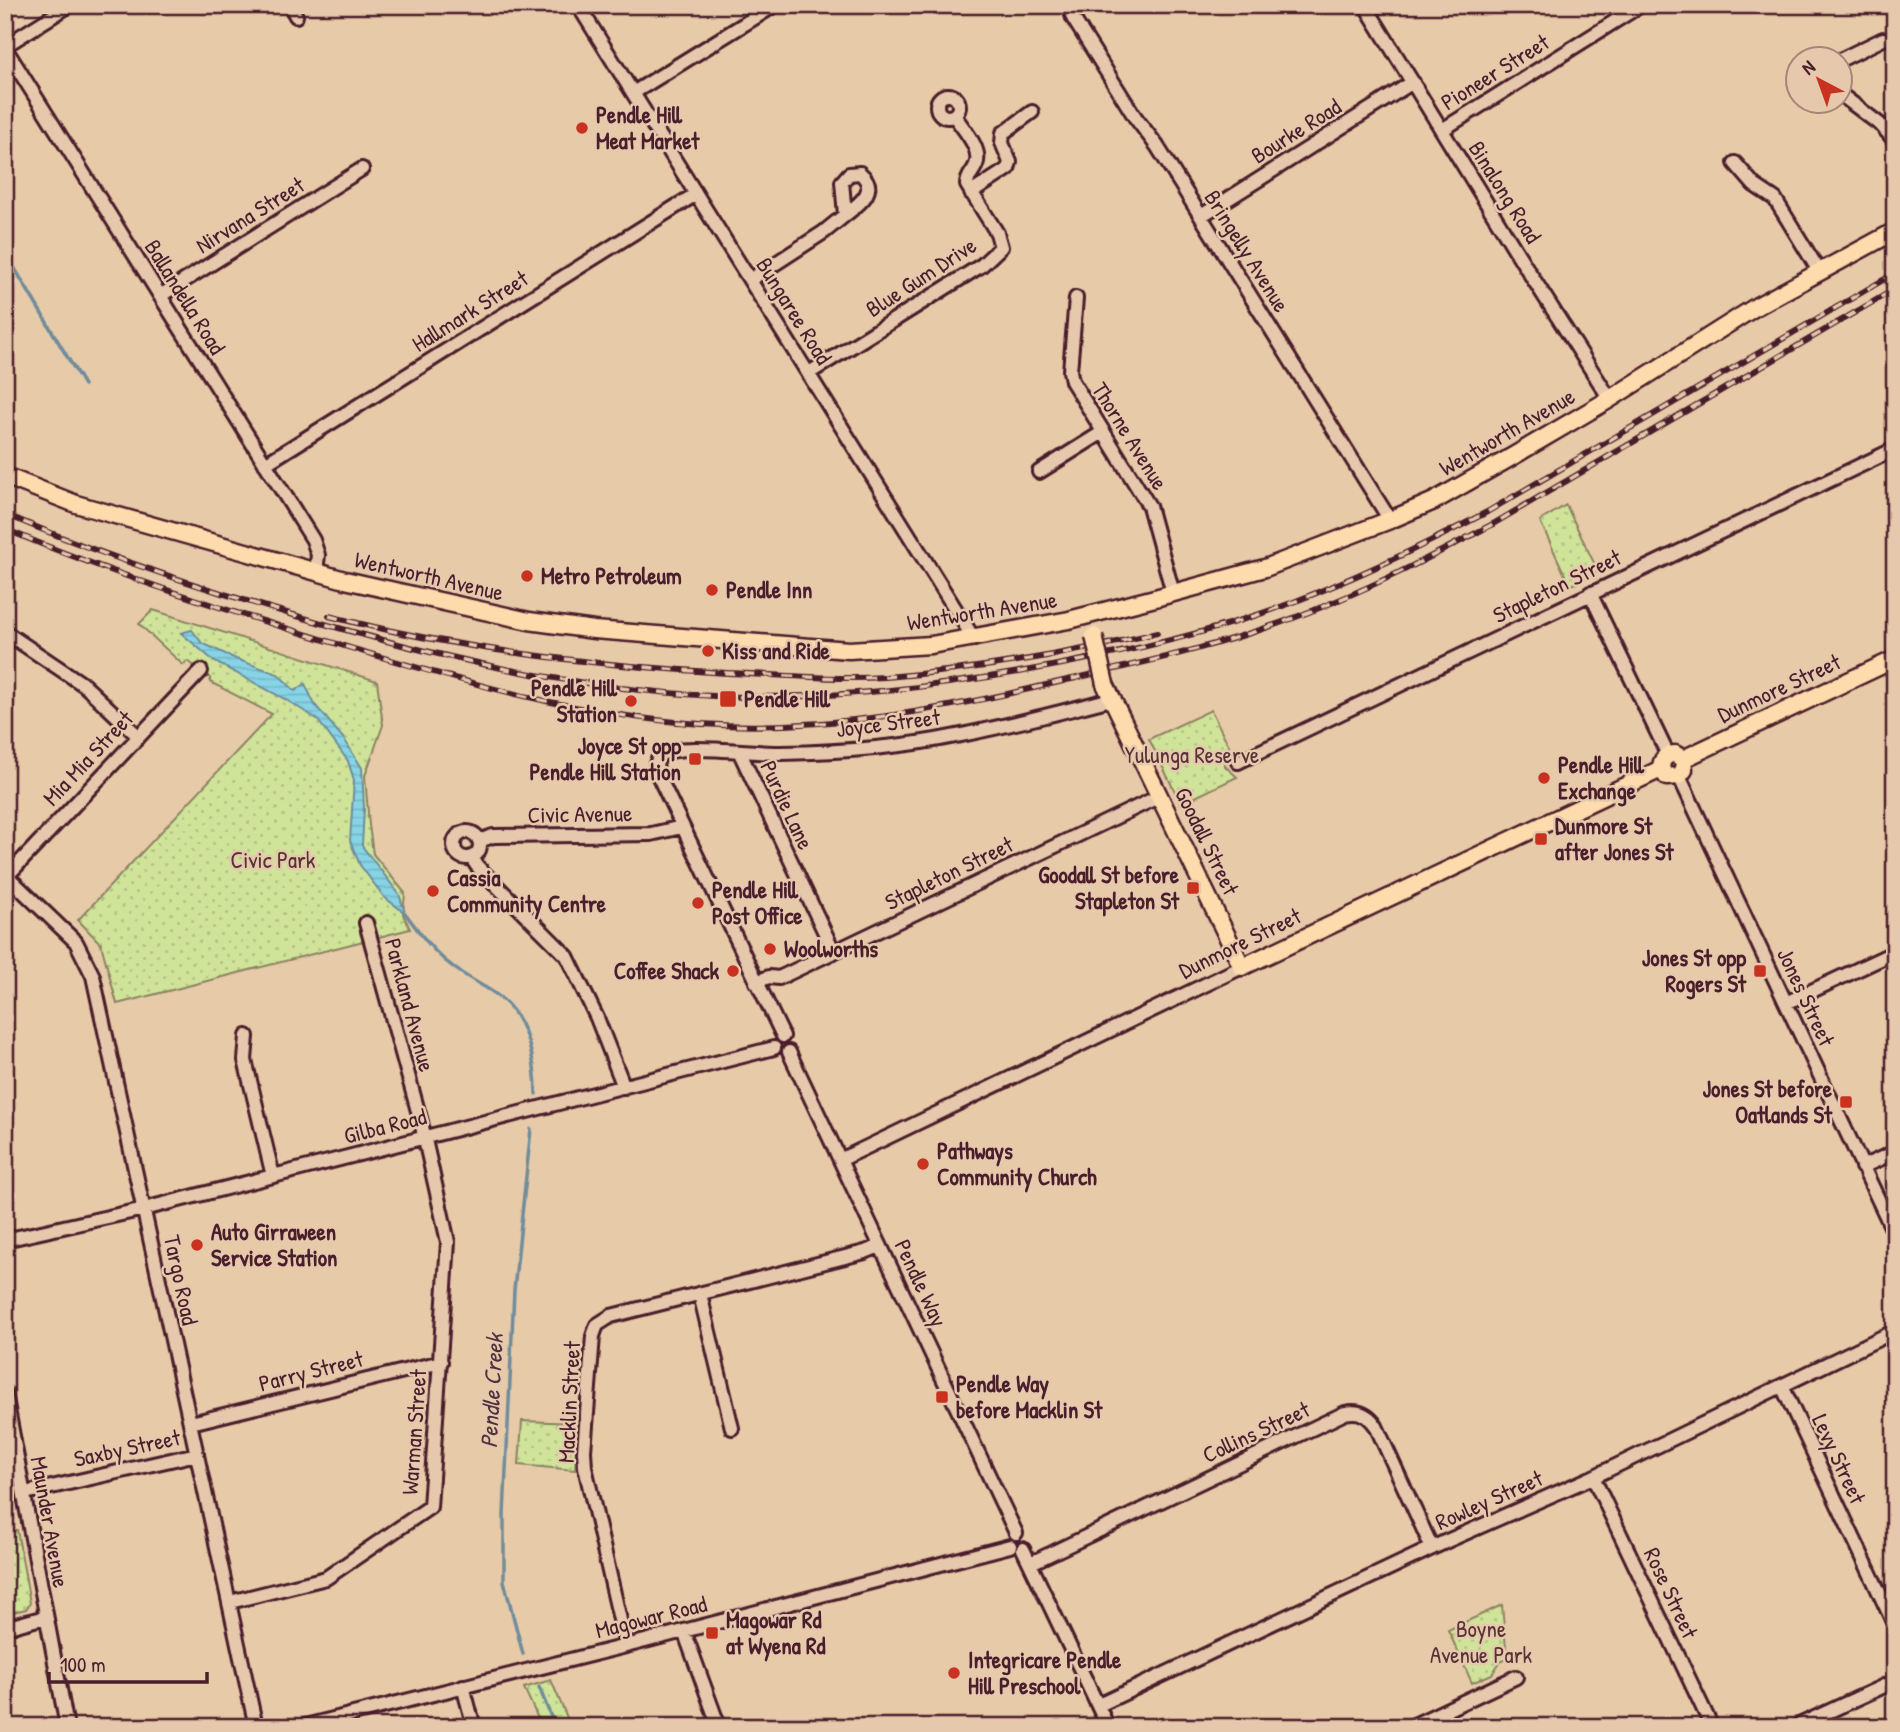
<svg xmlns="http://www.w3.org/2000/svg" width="1900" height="1732" font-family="'Patrick Hand',sans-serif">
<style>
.park{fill:url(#park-dots);stroke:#8c8262;stroke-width:2}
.water{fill:url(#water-rules);stroke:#6f8c9b;stroke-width:2}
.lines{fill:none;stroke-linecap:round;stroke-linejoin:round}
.stream{stroke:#6f8c9b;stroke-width:3.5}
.minor-casing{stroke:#4a1f2b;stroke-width:18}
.major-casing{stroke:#4a1f2b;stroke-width:21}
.minor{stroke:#e6c9ad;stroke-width:12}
.major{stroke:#fedbac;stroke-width:16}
.rail-casing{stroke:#4a1f2b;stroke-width:6}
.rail{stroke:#e6c9ad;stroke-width:3.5;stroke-dasharray:10;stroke-linecap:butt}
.major-bridge-casing{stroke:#4a1f2b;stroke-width:21;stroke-linecap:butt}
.major-bridge{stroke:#fedbac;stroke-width:16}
.poi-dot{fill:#c8321e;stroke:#e6c9ad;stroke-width:2.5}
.labels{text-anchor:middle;stroke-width:5;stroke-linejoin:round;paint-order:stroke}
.street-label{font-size:23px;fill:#4a1f2b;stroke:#e6c9ad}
.poi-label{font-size:23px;font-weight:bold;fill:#4a1f2b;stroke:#e6c9ad;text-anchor:start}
.park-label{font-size:23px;fill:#573336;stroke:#e6c9ad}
.water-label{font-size:24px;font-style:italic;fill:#50313e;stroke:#e6c9ad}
</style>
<defs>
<pattern id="park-dots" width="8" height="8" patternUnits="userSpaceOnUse" patternTransform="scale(1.75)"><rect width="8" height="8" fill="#cfe499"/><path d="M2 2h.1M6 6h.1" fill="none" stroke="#b3c384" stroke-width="1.8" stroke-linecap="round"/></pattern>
<pattern id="water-rules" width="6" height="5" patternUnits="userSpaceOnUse" patternTransform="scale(1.75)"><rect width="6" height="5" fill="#87d4e6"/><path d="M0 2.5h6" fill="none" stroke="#76b6c5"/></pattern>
</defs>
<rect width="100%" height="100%" fill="#e7cba9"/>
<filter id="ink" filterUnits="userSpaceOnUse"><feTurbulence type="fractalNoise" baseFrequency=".0143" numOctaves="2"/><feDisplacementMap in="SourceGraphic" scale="14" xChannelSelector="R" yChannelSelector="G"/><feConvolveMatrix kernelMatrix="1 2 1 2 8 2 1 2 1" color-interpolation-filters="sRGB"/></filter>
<g filter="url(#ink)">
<path class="park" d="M1566,505L1598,571L1570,586L1540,521Z
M153,610L377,681L383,725L365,776L369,825L373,854L405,893L403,914L410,929L117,1004L101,944L78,920L272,714L210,682V678L188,661L183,665L139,624Z
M1211,710L1229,746L1224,752L1225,766L1237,777L1181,804L1149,739Z
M522,1421L577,1423L575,1470L519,1465Z
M17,1530L30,1603L26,1609L5,1614V1533Z
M1502,1605L1507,1659L1500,1662L1492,1674L1472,1683L1448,1630Z
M551,1680L571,1727H542L524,1688Z"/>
<path class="water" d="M192,630L202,643L236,659L278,674L295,691L305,684L315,705L344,739L362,768L364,808L362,846L399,894L405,913L384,897L360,865L350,841L354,780L348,761L317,719L283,698L215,662L181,633Z"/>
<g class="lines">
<path class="stream" d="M5,252L84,385
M405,913C419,932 433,952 452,966C467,979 487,986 502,999C527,1020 536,1063 536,1094
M523,1654L504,1581V1515L514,1290L531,1129
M539,1687L555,1727"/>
<defs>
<path id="minor" d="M290,5L296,16
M578,5L974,639
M1069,5L1073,18L1135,117L1157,146L1390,520
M1365,5L1527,269L1610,399
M5,46L70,5
M5,48L313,540L318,555L316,572
M1840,60L1883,39
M633,93L775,5
M1840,94L1882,126L1895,141
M937 106a11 11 0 1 1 22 0a11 11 0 1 1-22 0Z
M1442,130L1641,5
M1735,163L1754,185L1775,199L1819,271
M971,193L1008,169L1010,162L1002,143L1003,133L1032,112
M1201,216L1413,82
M750,280L824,232L845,215L842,182L849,174L860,173C880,190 859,204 845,215
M160,296L362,169
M1076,298L1070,371L1072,381L1149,506L1173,593
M809,373L982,265L1001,247L997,233L967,185C967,176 973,173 976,165C983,149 962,128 954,115
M265,464L696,194
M1039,472L1103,432
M1590,593L1668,755
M5,632L84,685L138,736
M740,753L834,952
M1238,762L1895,449
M1679,776L1895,1235
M454 845a13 13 0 1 1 26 0a13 13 0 1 1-26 0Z
M479,841L493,836L651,834L682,827
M471,857L477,866L567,956L597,1018L624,1087
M5,874L76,942L93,976L256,1727
M7,876L201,671
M756,982L769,977L779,978L1160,796
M1786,1003L1895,952
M247,1036L245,1060L273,1176
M783,1036L658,775L656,764L660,755C678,742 755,754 781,753C839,752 899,748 956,736C1009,726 1060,712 1112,699
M789,1052L1016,1533
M840,1160L1242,967
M1862,1167L1895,1152
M5,1240L144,1209L774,1048
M700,1294L732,1428
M1782,1386L1895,1626
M5,1393L67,1727
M191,1423L441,1362
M1593,1477L1712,1727
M25,1493L197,1454
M1023,1549L1108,1727
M1031,1563L1345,1413C1359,1410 1368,1414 1376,1426L1432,1548
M230,1602L326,1578L430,1507L448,1242L421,1122L366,923
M5,1628L45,1617
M684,1631L719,1727
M626,1646L585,1467L584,1451L593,1336L597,1325L611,1316L865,1252L880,1246
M463,1686L474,1727
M1099,1705L1447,1541L1593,1477L1895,1331
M301,1727L626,1646L1010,1546
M1410,1727L1516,1677
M1795,1727L1895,1681"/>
<path id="major" d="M5,476L76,504L345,580L529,621L594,630L849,650L931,645L1069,620L1155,598L1265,568L1390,520L1434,501L1508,459L1610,399L1757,306L1895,231
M1105,684L1242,967L1661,769
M1683,759L1895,659
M1661,769L1667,777L1679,776L1684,770L1683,759
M1661,769C1661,760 1665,754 1675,754L1683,759"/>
</defs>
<use href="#minor" class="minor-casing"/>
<use href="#major" class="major-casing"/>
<use href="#minor" class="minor"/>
<use href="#major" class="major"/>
<defs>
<path id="rail" d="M5,514C100,555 198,587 297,616C433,656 571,689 714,696C827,701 940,687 1052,666C1132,651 1214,632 1291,603C1358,577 1423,546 1487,512L1895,273
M5,529C116,576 229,611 344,646C461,681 578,716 701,724C824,732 944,710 1063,681C1141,663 1221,646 1296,617C1364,592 1429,558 1493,524L1895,289
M329,616C460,650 592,665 727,673C780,675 833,680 886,677C977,670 1068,654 1157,633"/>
</defs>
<use href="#rail" class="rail-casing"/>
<use href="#rail" class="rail"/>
<defs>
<path id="major-bridge" d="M1094,636L1105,684"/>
</defs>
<use href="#major-bridge" class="major-bridge-casing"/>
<use href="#major-bridge" class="major-bridge"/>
</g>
</g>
<g class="poi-dot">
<circle cx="582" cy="128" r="7"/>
<circle cx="527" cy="576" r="7"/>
<circle cx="712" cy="590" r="7"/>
<circle cx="708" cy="651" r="7"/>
<rect x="719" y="690" width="18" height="18" rx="3.5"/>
<circle cx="631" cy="701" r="7"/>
<rect x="688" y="752" width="14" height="14" rx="3.5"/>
<circle cx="1544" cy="778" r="7"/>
<rect x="1534" y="832" width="14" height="14" rx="3.5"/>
<rect x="1186" y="881" width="14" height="14" rx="3.5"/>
<circle cx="433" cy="891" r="7"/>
<circle cx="698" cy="903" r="7"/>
<circle cx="770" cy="949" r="7"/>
<circle cx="733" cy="971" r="7"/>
<rect x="1753" y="964" width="14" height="14" rx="3.5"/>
<rect x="1839" y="1095" width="14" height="14" rx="3.5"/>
<circle cx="923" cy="1164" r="7"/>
<circle cx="197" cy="1245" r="7"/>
<rect x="935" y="1390" width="14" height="14" rx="3.5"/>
<rect x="705" y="1626" width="14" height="14" rx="3.5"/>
<circle cx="954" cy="1673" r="7"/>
</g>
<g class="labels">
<g class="street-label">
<text transform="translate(1495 72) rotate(-32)" y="8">Pioneer Street</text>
<text transform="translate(1296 131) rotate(-32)" y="8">Bourke Road</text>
<text transform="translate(1505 192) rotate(58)" y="8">Binalong Road</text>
<text transform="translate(250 215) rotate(-32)" y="8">Nirvana Street</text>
<text transform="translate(1247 251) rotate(58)" y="8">Bringelly Avenue</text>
<text transform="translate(921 277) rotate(-33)" y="8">Blue Gum Drive</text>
<text transform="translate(185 297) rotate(58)" y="8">Ballandella Road</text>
<text transform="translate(470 311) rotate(-32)" y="8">Hallmark Street</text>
<text transform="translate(794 311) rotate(58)" y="8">Bungaree Road</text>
<text transform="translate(1507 432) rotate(-30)" y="8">Wentworth Avenue</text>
<text transform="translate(1130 436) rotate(58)" y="8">Thorne Avenue</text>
<text transform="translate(429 576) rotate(13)" y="8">Wentworth Avenue</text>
<text transform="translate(1557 586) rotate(-26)" y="8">Stapleton Street</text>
<text transform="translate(982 611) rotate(-9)" y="8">Wentworth Avenue</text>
<text transform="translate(1779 688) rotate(-25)" y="8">Dunmore Street</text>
<text transform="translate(888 723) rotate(-7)" y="8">Joyce Street</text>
<text transform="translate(88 758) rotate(-47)" y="8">Mia Mia Street</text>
<text transform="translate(787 805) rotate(65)" y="8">Purdie Lane</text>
<text transform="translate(580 814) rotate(-1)" y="8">Civic Avenue</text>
<text transform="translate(1207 841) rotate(64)" y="8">Goodall Street</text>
<text transform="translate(949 873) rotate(-26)" y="8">Stapleton Street</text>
<text transform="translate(1240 943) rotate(-26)" y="8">Dunmore Street</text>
<text transform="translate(1806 997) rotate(65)" y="8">Jones Street</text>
<text transform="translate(410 1005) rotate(75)" y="8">Parkland Avenue</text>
<text transform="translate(385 1126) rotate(-14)" y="8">Gilba Road</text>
<text transform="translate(181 1280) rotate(78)" y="8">Targo Road</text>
<text transform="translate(921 1283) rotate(65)" y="8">Pendle Way</text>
<text transform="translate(311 1371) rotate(-14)" y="8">Parry Street</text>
<text transform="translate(569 1402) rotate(-87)" y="8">Macklin Street</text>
<text transform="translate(414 1432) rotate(-86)" y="8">Warman Street</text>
<text transform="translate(1256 1432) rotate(-25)" y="8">Collins Street</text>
<text transform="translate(127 1448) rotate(-12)" y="8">Saxby Street</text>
<text transform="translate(1839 1459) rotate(65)" y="8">Levy Street</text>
<text transform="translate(1489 1500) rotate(-24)" y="8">Rowley Street</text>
<text transform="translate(50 1522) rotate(80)" y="8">Maunder Avenue</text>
<text transform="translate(1671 1593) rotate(65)" y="8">Rose Street</text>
<text transform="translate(651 1617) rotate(-14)" y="8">Magowar Road</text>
</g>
<g class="poi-label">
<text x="596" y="123">Pendle Hill<tspan x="596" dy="26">Meat Market</tspan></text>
<text x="541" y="584">Metro Petroleum</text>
<text x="726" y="598">Pendle Inn</text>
<text x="722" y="659">Kiss and Ride</text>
<text x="617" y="696" text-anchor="end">Pendle Hill<tspan x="617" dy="26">Station</tspan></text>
<text x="744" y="707">Pendle Hill</text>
<text x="681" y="754" text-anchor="end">Joyce St opp<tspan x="681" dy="26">Pendle Hill Station</tspan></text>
<text x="1558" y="773">Pendle Hill<tspan x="1558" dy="26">Exchange</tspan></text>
<text x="1555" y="834">Dunmore St<tspan x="1555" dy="26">after Jones St</tspan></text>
<text x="1179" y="883" text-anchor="end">Goodall St before<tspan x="1179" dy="26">Stapleton St</tspan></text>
<text x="447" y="886">Cassia<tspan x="447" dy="26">Community Centre</tspan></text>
<text x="712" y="898">Pendle Hill<tspan x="712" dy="26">Post Office</tspan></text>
<text x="784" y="957">Woolworths</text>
<text x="1746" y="966" text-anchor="end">Jones St opp<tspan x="1746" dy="26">Rogers St</tspan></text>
<text x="719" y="979" text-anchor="end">Coffee Shack</text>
<text x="1832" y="1097" text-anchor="end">Jones St before<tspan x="1832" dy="26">Oatlands St</tspan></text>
<text x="937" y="1159">Pathways<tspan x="937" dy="26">Community Church</tspan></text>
<text x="211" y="1240">Auto Girraween<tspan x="211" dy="26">Service Station</tspan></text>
<text x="956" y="1392">Pendle Way<tspan x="956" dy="26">before Macklin St</tspan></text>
<text x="726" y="1628">Magowar Rd<tspan x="726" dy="26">at Wyena Rd</tspan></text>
<text x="968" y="1668">Integricare Pendle<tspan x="968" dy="26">Hill Preschool</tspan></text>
</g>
<g class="park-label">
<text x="1192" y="763">Yulunga Reserve</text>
<text x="273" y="868">Civic Park</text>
<text x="1481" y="1637">Boyne<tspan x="1481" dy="26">Avenue Park</tspan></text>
</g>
<g class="water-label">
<text transform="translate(492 1391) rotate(-87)" y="8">Pendle Creek</text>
</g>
</g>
<rect width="1900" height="1732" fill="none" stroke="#e6c9ad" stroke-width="28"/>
<rect x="14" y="14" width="1872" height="1704" fill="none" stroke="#4a1f2b" stroke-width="2.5" filter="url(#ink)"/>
<g transform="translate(1819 80) rotate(319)"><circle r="33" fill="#e6c9ad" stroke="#a88579" stroke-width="2"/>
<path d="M0-5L12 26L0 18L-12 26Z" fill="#c8321e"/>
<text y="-10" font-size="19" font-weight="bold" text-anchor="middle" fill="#4a1f2b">N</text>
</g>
<path d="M49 1672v10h158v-10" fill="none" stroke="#4a1f2b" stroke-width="3.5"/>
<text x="60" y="1672" font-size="21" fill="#4a1f2b" stroke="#e6c9ad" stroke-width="5" paint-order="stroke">100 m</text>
</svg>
